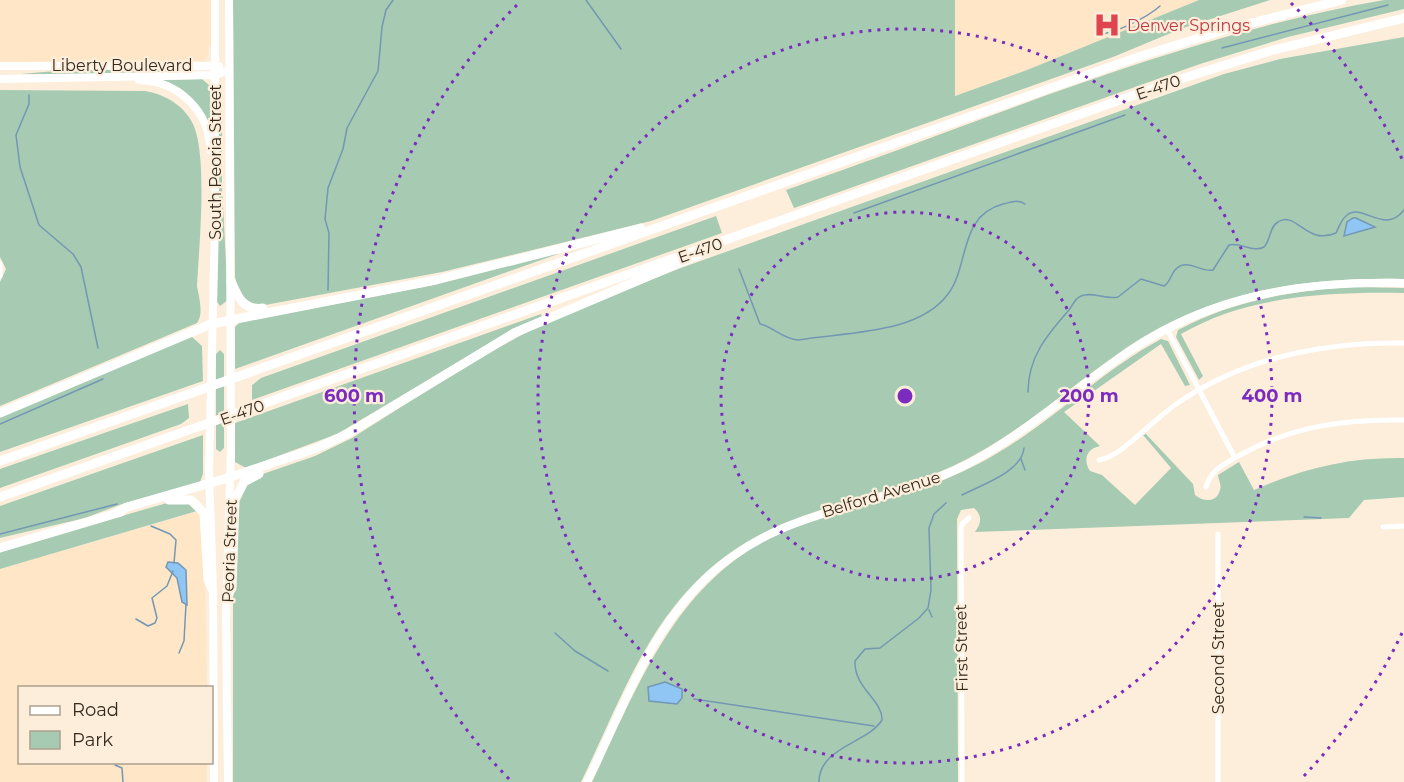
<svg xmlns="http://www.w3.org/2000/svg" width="1404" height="782" font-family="Montserrat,sans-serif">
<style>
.built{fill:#fee6c7}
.green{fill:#a6cbb2}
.water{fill:#90c6f3;stroke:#7497b3;stroke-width:1.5}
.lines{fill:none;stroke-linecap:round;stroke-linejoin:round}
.stream{stroke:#7497b3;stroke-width:1.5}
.street{stroke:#fff;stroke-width:5}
.secondary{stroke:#fff;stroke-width:8}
.highway{stroke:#fff;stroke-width:9}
.ring{fill:none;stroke:#7b2cbf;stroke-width:3;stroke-dasharray:3 6}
.labels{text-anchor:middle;stroke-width:4.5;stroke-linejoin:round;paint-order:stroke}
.health-label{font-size:16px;fill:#be3a42;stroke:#fdeedb;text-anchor:start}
.street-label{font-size:16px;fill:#332a1e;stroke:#fdeedb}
.centre{fill:#7b2cbf;stroke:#fdeedb;stroke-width:3}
.ring-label{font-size:18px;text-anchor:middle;font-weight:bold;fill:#7b2cbf;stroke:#fdeedb;stroke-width:4.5;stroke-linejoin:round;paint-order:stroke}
</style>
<rect width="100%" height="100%" fill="#fdeedb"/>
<path class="built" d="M0,0H211V46H209L207,58L202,61L0,62Z
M955,0H1199L1027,70L955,96Z
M199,511L204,528L207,687L20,688V762L207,763V782H0V569Z"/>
<path class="green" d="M233,0H955V96L1027,70L1199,0H1270L1183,28L1113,57L651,221L442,272L260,306C244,301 238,293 235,277Z
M1384,0H1404V9L1288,37L1200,64L794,208L786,190C983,122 1178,36 1384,0Z
M1404,37V279C1304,277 1210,291 1126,348C1068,388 1017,436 953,466C864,506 777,505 702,576C643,631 616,711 581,782H233V601L237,505L246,484L260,475L315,456L352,438L469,364L545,322L678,269L1224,74L1280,59Z
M78,69H183L184,70L124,75L21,74Z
M202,79L210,86V128L169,83L162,80Z
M0,90L145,91C164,94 184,105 193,124C208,156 199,247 197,286C199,298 204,313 197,323L0,406V282L6,269L0,257Z
M219,111H222V187L228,300L220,306L215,299Z
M716,216L722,233L252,400V385L261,378Z
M558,253V254L235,369V327L240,322L428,286Z
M1354,287L1404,288V293C1329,292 1248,295 1181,334L1203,376L1199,380L1176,337L1178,330C1231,301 1294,290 1354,287Z
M541,314L542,317L465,358L337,434L246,468L235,462V423Z
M191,336L202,346L203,381L0,452V416Z
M1161,339L1168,341L1190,385L1185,386L1161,344L1064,412L1100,446C1086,449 1083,460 1090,471L1102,475L1135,505L1171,468L1143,435L1146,434L1193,484L1195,495C1203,502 1217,503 1220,490C1222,485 1218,479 1218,475L1239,462L1254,490C1303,468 1350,457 1404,458V497L1364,500L1349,518L975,532C980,525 984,517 974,508L961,510L957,519L958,782H592C641,680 679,572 794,527C855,504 920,495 978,464C1044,430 1096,374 1161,339Z
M220,350L224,354V448L220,452L216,449V354Z
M188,404L189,418L181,424L0,488V469Z
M203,435V474L200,482L122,504L85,518L0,538V506Z
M188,502L197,511L0,569V551L167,503Z"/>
<path class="water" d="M1353,218H1356L1375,227L1344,236L1347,222Z
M168,562L178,563L186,570L187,605L182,602L177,578L166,567Z
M665,682L682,689V698L677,704L649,701L648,687Z"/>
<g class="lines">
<path class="stream" d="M586,0L621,49
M1095,33C1109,38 1149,16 1160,6
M1222,48L1388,5
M29,95V104L16,135L20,167L39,225L73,254L81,267L98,348
M854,213L1125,115
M739,269L760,324C773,327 783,339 798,340C844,332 918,335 948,294C970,265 958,216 1003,204C1012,202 1018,199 1025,204
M328,290L329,233L325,219L328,188L343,149L347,128L378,71L382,27L386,10L393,0
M1028,392C1028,357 1047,335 1069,310C1073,305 1074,299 1081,296C1093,291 1105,300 1118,297L1141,279L1164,286C1171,282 1170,275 1175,270C1187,257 1201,273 1213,270L1229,245C1241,242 1253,253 1264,247C1271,240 1269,227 1278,222C1296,210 1306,246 1336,233C1339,227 1341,220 1346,216C1362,201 1384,236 1404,210
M0,424L103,379
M1021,459L1025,470
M962,495C981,485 1022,472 1024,448
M1304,517L1321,518
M151,526L170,534L176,540L174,563
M0,534L117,504
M929,610L932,617
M136,619L148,626L155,623L157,618L152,598L167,586L173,571
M555,633L575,651L608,671
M179,653L184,641L186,604
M694,699L874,726
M115,765L122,768L123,782
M819,782C819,747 868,743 882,720C883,700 854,689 855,661L865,649L880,648L919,618L928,608L931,590L929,528L934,514L946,503"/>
<path class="street" d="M0,264V276
M1167,329L1235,458
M1099,460C1121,457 1154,419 1175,405C1243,357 1322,342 1404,343
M1206,487C1211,469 1226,463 1242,454C1293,426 1346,419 1404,420
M1383,527L1404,526
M1218,534V782
M962,782L961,529L962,524L969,518"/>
<path class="secondary" d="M0,66H219
M0,79L215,75L229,70
M139,80C178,81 210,111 210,150
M214,782L213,591L209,472L215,224V0
M228,782L226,618L231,446L229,0
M587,782C622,711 648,633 707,577C781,508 865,511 951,472C1017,442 1069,392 1128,352C1214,294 1302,281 1404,283"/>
<path class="highway" d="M231,281C238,297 243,311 263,308
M0,413L211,324L436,280L641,228
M0,461L1138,57L1228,29L1342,0
M0,497L1171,82L1270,51L1404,18
M169,500H191L204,513L208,580L213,591
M116,513L127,507L231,477L317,448L349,433L514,333L703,253
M0,548L121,512
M227,596L232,588L235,500L244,482L259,474"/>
</g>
<g class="ring">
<circle cx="905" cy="396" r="184"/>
<circle cx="905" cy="396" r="367"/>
<path d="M1402 633A551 551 0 0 1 1301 779M509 779A551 551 0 0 1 519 3M1291 3A551 551 0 0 1 1402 159"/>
</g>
<defs>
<symbol id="hospital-bare" viewBox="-9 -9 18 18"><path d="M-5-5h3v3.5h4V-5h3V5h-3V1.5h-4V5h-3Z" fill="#e0444e" stroke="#fdeedb" stroke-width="2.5" paint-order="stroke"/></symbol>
</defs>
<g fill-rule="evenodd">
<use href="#hospital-bare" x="1088" y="6" width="38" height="38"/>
</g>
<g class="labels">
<g class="health-label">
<text x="1127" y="31">Denver Springs</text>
</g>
<g class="street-label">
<text x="122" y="71">Liberty Boulevard</text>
<text transform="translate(1158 87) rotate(-19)" y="6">E-470</text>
<text transform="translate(215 162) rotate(-90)" y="6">South Peoria Street</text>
<text transform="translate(700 250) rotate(-19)" y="6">E-470</text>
<text transform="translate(242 412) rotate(-20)" y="6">E-470</text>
<text transform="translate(881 494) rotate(-17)" y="6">Belford Avenue</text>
<text transform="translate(229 551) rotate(-88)" y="6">Peoria Street</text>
<text transform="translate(961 648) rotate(-91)" y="6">First Street</text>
<text transform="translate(1218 658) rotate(-90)" y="6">Second Street</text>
</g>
</g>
<circle cx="905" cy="396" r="9" class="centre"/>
<g class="ring-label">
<text x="1089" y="402">200 m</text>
<text x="1272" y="402">400 m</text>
<text x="354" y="402">600 m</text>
</g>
<rect x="18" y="686" width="195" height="78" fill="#fdeedb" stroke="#aca08f" stroke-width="1.5"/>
<rect x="30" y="706" width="30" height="9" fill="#ffffff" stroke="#aca08f" stroke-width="1.5"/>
<text x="72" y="716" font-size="18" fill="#332a1e">Road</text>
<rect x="30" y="731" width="30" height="18" fill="#a6cbb2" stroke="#aca08f" stroke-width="1.5"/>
<text x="72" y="746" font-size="18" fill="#332a1e">Park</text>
</svg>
